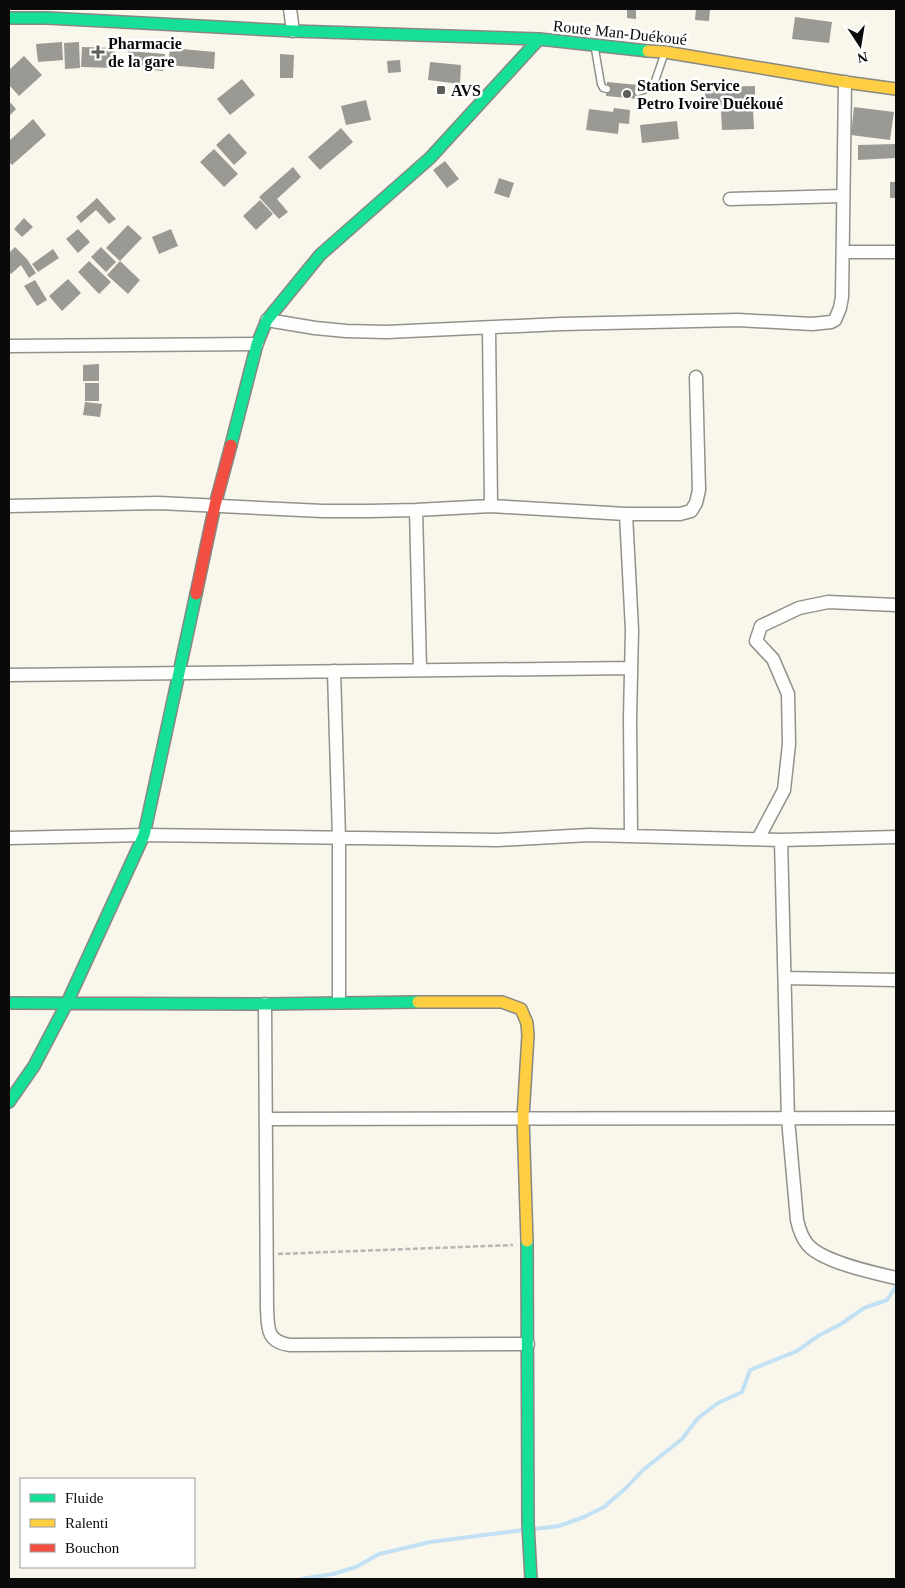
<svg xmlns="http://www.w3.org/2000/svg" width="905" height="1588" font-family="Georgia,serif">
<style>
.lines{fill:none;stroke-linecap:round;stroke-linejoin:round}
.stream{stroke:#c2e1f4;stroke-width:4}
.building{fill:#9b9993}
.lane-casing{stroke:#92918c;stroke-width:9}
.street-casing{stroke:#92918c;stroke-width:15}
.fast-casing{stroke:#888782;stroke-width:14}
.slow-casing{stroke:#888782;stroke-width:14}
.jam-casing{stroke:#888782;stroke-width:14}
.path{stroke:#b7b6b5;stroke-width:2.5;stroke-dasharray:5 2.5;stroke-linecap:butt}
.lane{stroke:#fefefc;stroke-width:6}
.street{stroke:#fefefc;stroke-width:12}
.fast{stroke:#16e098;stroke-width:11}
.slow{stroke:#ffcf43;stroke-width:11}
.jam{stroke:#f24e42;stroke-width:11}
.poi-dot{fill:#5e5d59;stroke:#fff;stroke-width:2}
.labels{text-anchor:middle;stroke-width:5;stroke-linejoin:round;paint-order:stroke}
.street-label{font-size:16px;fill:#0a0a0a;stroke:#fff}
.poi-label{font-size:16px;font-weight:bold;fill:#0a0a0a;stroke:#fff;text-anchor:start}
</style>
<rect width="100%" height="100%" fill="#f9f7ec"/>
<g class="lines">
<path class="stream" d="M534,1529L559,1526L584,1517L604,1507L626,1488L643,1470L682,1439L698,1418L718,1403L742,1392L750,1370L797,1351L818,1336L841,1324L864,1308L887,1300L896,1286
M301,1579L333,1574L356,1567L379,1554L405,1548L430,1542L523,1530"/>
</g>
<path class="building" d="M627,9H636V19L627,18Z
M696,9H710L709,21L695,20Z
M795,17L832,22L829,43L792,39Z
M62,42L63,60L38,62L36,44Z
M79,42L80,68L65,69L64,43Z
M82,47L115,48L114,68L81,67Z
M170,48L215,52L214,69L168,65Z
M128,51L165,54L163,71L127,68Z
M280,54L294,55L293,78H280Z
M24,56L42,75L19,96L9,85V70Z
M400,60L401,72L388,73L387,61Z
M430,62L461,65L460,84L428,80Z
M242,79L255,95L230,115L217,99Z
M607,82L639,85L637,99L606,96Z
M755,86V105L705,106V87Z
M366,100L371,120L346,125L341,106Z
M9,101L16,109L9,116Z
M854,107L894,112L890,140L851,135Z
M614,108L630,110L629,124L619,123L618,134L586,130L589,109L613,112Z
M753,109L754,129L722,130L721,110Z
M33,119L46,135L12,165L9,162V141Z
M677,121L679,139L642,143L640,125Z
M341,128L353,142L320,170L308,157Z
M229,133L247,153L234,165L216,145Z
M896,144V158L858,160V145Z
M214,149L238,174L224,187L200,162Z
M445,161L459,179L447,188L433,170Z
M293,167L301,177L277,199L288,212L279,219L259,197Z
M499,178L514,183L509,198L494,193Z
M890,182H896V198H890Z
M97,198L116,219L109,224L96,210L81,223L76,217Z
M260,200L273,214L256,230L243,216Z
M24,218L33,227L22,237L14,229Z
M128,225L142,238L120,261L106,248Z
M78,229L90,242L78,253L66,239Z
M171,229L178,246L159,254L152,237Z
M15,247L27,259L36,273L29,278L21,265L11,274L9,272V253Z
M101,247L116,262L106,272L91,257Z
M53,249L59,258L38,272L32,264Z
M89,261L111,282L99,294L78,272Z
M120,261L140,280L128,294L107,275Z
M68,279L81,293L62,311L49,296Z
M35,280L47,300L37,306L24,286Z
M99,364V381H83V365Z
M85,383H99V401H85Z
M85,402L102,404L100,417L83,415Z"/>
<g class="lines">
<defs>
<path id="lane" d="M595,49L601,84L603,88L607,89
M638,92L649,88L654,84L664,55"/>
<path id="street" d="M290,9L293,31
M730,199L843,196
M844,252H896
M267,320L315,328L346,331L387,332L561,324L738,320L812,324L831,322L835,320L840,308L842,297L845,82
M489,328L491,506
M9,346L257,344
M9,506L159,503L323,511H370L416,510L491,506L626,514H680L691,511L696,503L699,490L696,377
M416,510L420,669
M626,514L632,630L630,718L631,835
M334,671L339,838V1002
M9,675L631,668
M9,838L144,835L498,840L589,835L781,840L896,837
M758,839L784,790L789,744L788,694L773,659L756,641L761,626L799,608L828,602L896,605
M781,840L788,1119L797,1220C799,1229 802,1238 808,1245C823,1262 874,1273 896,1278
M785,978L896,980
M265,1004L267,1308C268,1327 266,1342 290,1345L528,1344
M267,1119L896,1118"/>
<path id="fast" d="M9,18H47L293,31L539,39L648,51
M231,445L257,344L267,320L320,255L430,158L539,39
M9,1003L265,1004L418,1002
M9,1102L34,1066L67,1003L144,835L196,594
M527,1241L528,1523L531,1579"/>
<path id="slow" d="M648,51L665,52L845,82L896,89
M418,1002H502L521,1009L527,1023L528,1035L523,1118L527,1241"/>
<path id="jam" d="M196,594L215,505L231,445"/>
</defs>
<use href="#lane" class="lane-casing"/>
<use href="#street" class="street-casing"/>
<use href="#fast" class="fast-casing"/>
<use href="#slow" class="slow-casing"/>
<use href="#jam" class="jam-casing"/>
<path class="path" d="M278,1254L513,1245"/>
<use href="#lane" class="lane"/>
<use href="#street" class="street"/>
<use href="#fast" class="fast"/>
<use href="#slow" class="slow"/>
<use href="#jam" class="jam"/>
</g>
<g class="poi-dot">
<path d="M95.5 44.5h5v5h5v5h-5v5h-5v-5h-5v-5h5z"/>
<rect x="436" y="85" width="10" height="10" rx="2.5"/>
<circle cx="627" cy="94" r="5"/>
</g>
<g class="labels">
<g class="street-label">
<text transform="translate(620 32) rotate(6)" y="6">Route Man-Duékoué</text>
</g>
<g class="poi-label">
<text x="108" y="49">Pharmacie<tspan x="108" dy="18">de la gare</tspan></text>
<text x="637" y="91">Station Service<tspan x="637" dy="18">Petro Ivoire Duékoué</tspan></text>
<text x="451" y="96">AVS</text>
</g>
</g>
<rect width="905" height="1588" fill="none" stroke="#0a0a0a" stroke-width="20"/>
<rect x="20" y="1478" width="175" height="90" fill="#ffffff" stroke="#9d9d9d"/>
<rect x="30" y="1494" width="25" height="8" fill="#16e098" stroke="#9d9d9d"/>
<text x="65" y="1503" font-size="15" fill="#0a0a0a">Fluide</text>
<rect x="30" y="1519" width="25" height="8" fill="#ffcf43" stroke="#9d9d9d"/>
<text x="65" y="1528" font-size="15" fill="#0a0a0a">Ralenti</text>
<rect x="30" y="1544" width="25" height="8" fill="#f24e42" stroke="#9d9d9d"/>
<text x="65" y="1553" font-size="15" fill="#0a0a0a">Bouchon</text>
<g transform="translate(860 45) rotate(168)" stroke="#ffffff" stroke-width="4" paint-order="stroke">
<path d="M0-4L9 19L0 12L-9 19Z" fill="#0a0a0a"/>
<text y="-8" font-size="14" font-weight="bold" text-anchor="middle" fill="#0a0a0a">N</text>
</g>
</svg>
